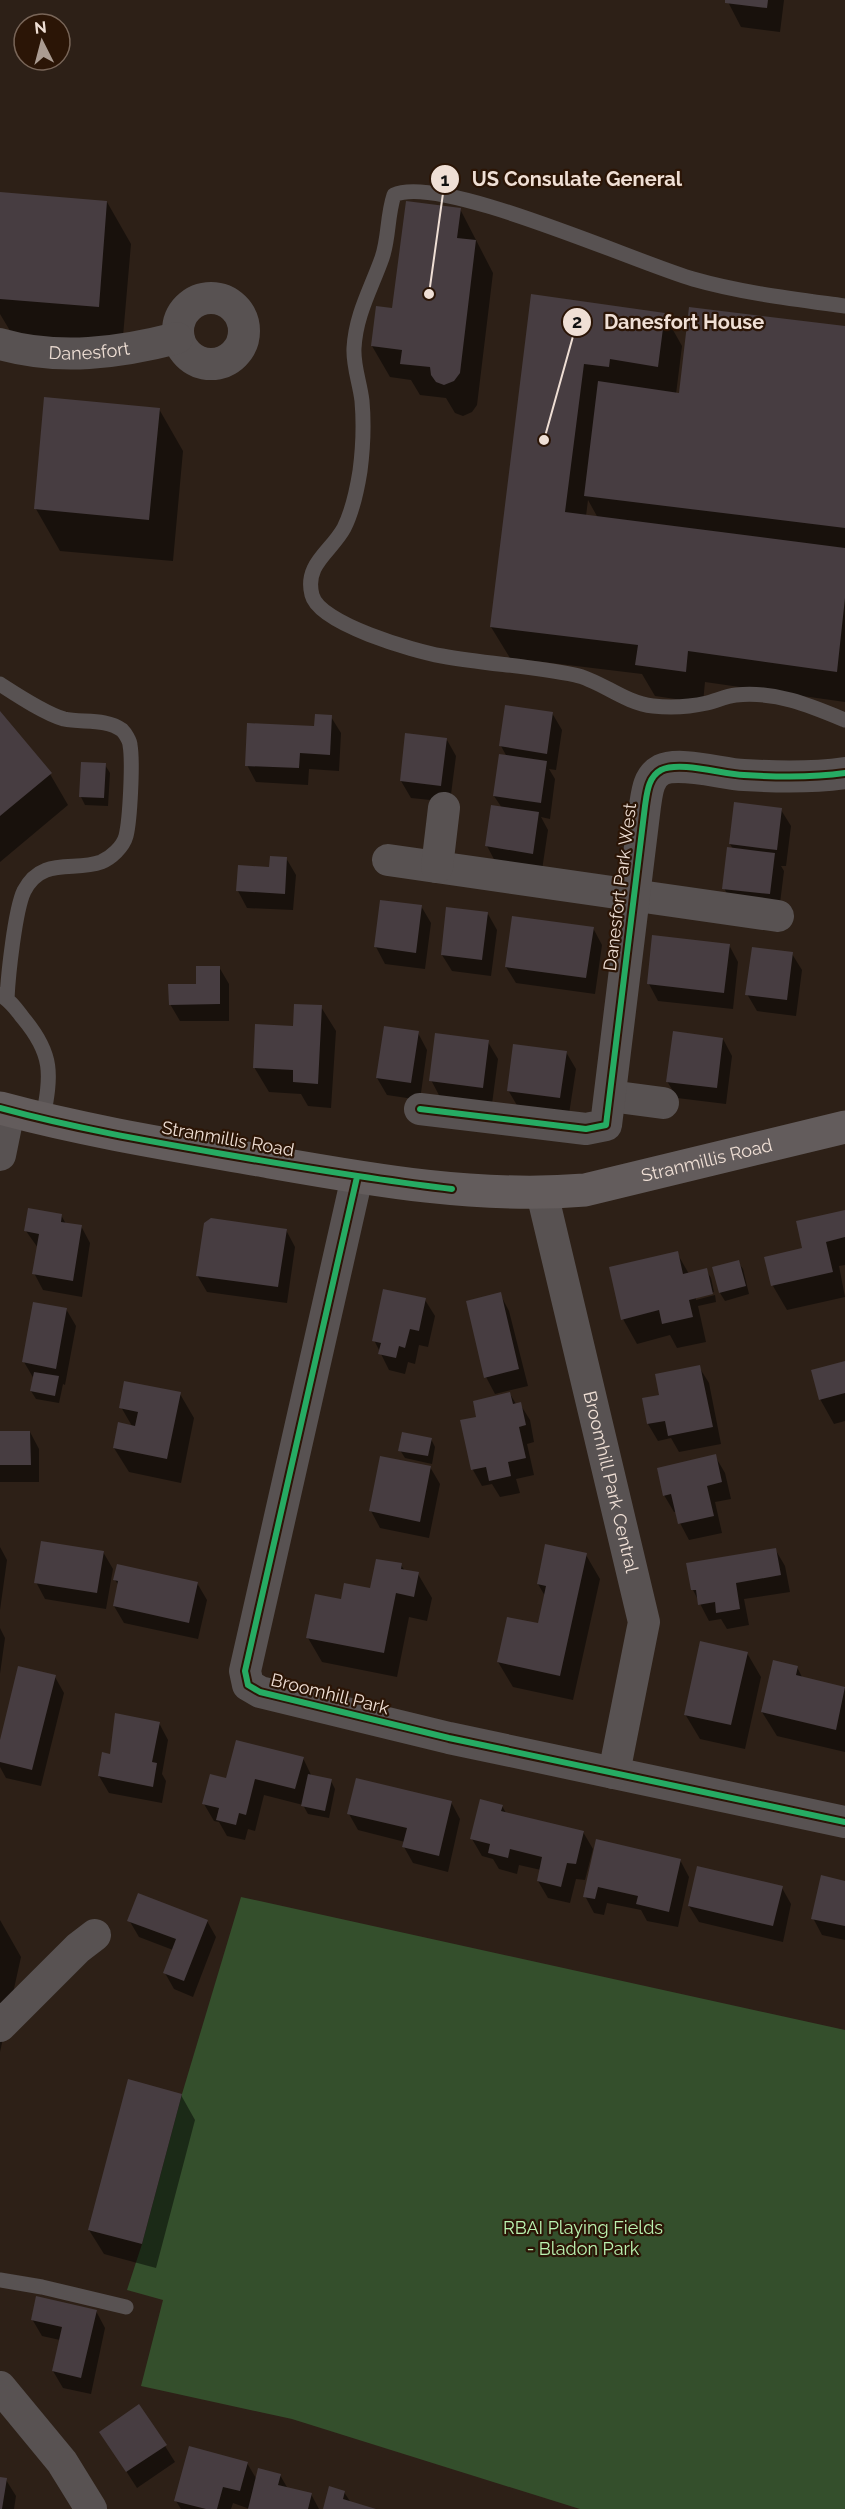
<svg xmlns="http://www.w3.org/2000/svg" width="845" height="2509" font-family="Raleway,sans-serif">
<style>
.green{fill:#344f2c}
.shadow{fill:#0007;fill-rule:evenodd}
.building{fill:#473d41}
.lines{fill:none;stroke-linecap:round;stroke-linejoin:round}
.lane{stroke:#585252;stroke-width:15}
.street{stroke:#585252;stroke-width:32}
.secondary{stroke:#635c5c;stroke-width:33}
.cycleway-casing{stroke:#2b1506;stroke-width:10}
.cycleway{stroke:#26ab63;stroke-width:6}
.labels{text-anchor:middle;stroke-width:4.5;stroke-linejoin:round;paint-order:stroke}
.street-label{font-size:18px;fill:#efdfd5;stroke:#2b1506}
.park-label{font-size:18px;fill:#bbf3b1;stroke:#2b1506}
.leader{fill:none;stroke:#efdfd5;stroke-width:2}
.callout-dot{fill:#efdfd5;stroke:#2b1506;stroke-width:2}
.mark-label{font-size:18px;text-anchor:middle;font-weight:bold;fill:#111}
.callout-label{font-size:20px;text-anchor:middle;font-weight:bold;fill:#efdfd5;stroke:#2b1506;stroke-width:4.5;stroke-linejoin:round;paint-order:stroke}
</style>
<rect width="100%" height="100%" fill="#2d2017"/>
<path class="green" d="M241,1897L845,2030V2509H580L292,2419L141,2386L163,2300L127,2290L142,2244L182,2094Z"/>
<path class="shadow" d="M727,0H784L780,32L741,27Z
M0,193L107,202L131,244L122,348L15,339L0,314Z
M460,209L493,273L477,405L472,412L463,416L455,413L446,398L420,395L411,380L390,377L372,346Z
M533,296L664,314L682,346L676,394H681L845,327V702L705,682L703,703L655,696L642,674L510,658L491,627ZM588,500L598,518L586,516Z
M159,409L183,451L173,561L60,551L36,509Z
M552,713L562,730L556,770L549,769L555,779L550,819L541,817L548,830L542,870L496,863L487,846L502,808L494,796L507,757L501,746Z
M0,714L50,774L68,805L0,862Z
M331,717L341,733L339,771L309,769L308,785L256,782L247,765L316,728Z
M447,740L456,756L450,802L411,798L401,781Z
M105,765L110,773L108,806L85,805L81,797Z
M781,810L791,826L786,866H781L784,871L779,911L733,905L724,888L733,849L730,844Z
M286,858L296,875L293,910L247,908L238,891Z
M421,906L431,923L425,969L385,964L376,947Z
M488,914L497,930L491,976L452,971L442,955Z
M593,928L602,945L595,994L516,983L506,967Z
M729,945L738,962L733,1009L658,1001L649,984Z
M792,954L802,970L796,1016L757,1011L747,994Z
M219,967L229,984V1021H180L170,1004Z
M321,1007L336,1031L331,1108L308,1106L301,1094L269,1092L254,1067L294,1027Z
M418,1033L427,1050L420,1100L387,1095L377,1078Z
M723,1039L732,1056L726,1104L677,1098L667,1081Z
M488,1042L498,1059L492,1104L440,1097L431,1080Z
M566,1052L576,1069L569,1114L518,1107L508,1090Z
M845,1211V1265L839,1266L845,1297L787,1310L773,1286L766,1258L804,1249Z
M61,1215L66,1224L81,1226L90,1243L82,1297L43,1290L34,1273L38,1248L26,1231Z
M286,1230L295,1247L287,1303L207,1292L197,1275Z
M677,1253L689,1274L706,1270L711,1278L714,1292L696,1297V1300L715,1295L716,1302L698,1306L706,1342L677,1348L670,1335L637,1344L623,1319Z
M738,1262L743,1269L749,1294L725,1301L720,1293L714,1268Z
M500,1294L509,1311L528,1386L495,1394L486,1377Z
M425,1300L435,1316L428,1347L419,1345L415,1364L408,1362L405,1374L389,1370L374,1340Z
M66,1309L76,1326L65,1385L63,1384L59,1403L36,1399L31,1391L34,1379L24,1362Z
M845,1362V1421L834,1424L820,1399Z
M699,1367L709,1383L721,1444L679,1452L671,1438L658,1441L648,1424L643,1399L661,1396Z
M180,1394L194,1418L181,1483L129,1472L114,1448L132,1426L121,1407Z
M510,1394L516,1404H520L530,1420L534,1442L527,1444L534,1475L516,1479L520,1493L500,1497L492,1484L482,1486L473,1470L478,1418Z
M0,1432H30L39,1449V1482H0Z
M431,1439L435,1447L432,1464L405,1458L400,1450Z
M715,1456L725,1473L731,1499L715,1502L722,1533L689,1540L680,1523L677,1511L674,1512L664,1495Z
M430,1467L440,1484L429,1538L380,1528L371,1511Z
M0,1547L7,1560L0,1610Z
M775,1549L785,1566L790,1592L744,1599L749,1625L727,1629L721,1619L709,1621L693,1590Z
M103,1552L113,1569L106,1609L45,1599L36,1582Z
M586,1555L600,1579L573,1700L513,1687L498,1662L539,1625L545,1596L538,1584Z
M401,1565L405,1571L418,1574L432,1598L427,1621L409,1617L397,1677L322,1662L308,1638L372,1590Z
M115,1580L197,1583L207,1600L198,1639L124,1623L114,1606L119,1586Z
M0,1628L5,1638L0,1674Z
M747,1653L761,1677L745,1749L700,1739L685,1714Z
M797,1667L803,1679L845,1688V1752L777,1736L762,1712Z
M55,1677L64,1693L41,1786L6,1778L0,1767V1746Z
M159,1723L168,1740L162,1774L166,1781L162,1803L109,1793L99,1776L112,1756Z
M303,1758L312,1777L331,1781L335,1789L329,1818L308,1814L303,1805L264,1795L255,1831L248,1829L245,1840L227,1836L219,1822L214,1821L204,1804L227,1780Z
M451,1802L460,1819L448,1872L413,1863L404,1847L405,1842L358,1830L349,1814Z
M502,1806L506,1813L583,1832L593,1849L585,1880L576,1879L570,1903L548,1898L538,1881L541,1870L519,1865L517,1874L499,1869L493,1859L482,1856L472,1839Z
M597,1841L680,1860L689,1877L678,1927L647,1921L641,1910L607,1903L604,1915L594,1913L585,1896Z
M845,1882V1940L822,1935L813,1918Z
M782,1888L791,1904L783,1942L699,1922L689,1906Z
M0,1920L21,1957L0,2052Z
M129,1920L207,1921L216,1937L193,1997L174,1989L165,1973L173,1950L139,1937Z
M181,2095L195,2120L156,2268L104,2254L89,2230Z
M96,2311L105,2328L91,2394L63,2388L53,2371L60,2340L42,2336L32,2319Z
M101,2432L165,2446L175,2462L137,2488Z
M247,2463L257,2480L280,2475L288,2489L311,2494L319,2509H250L233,2503L231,2509H181L176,2501Z
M0,2479L6,2480L16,2496L14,2509H0Z
M344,2492L351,2503L373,2509H325Z"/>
<path class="building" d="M725,0H768L767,8L725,3Z
M0,192L107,201L99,307L0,299Z
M406,201L461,208L457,238L476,240L460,373L454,381L444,385L436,382L431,375L430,367L400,364L402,350L371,346L376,306L392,308Z
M531,294L665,313L658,367L610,359L609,367L584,364L565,512L845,548V598L837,672L688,651L686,672L635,665L638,645L490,627Z
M689,307L845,326V528L584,496L598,381L679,393Z
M44,397L160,408L149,520L34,509Z
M505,705L553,712L547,754L499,746Z
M0,711L52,773L0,816Z
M315,714L332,715L330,755L300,753L299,768L245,766L247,723L314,726Z
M405,733L447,738L441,786L400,781Z
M499,754L547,761L541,803L493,796Z
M81,762L106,763L104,798L79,797Z
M734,802L782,808L777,850L729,844Z
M491,805L539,812L533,854L485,846Z
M727,847L775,853L770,894L722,889Z
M270,856L287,857L285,894L236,891L238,865L269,867Z
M380,900L422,905L416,953L374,947Z
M446,907L488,912L482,960L441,955Z
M512,916L594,927L586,978L505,967Z
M652,935L730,944L724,993L647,984Z
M752,947L793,952L787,1000L745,995Z
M196,966H220V1004L169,1005L168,984H196Z
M294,1004L322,1005L318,1084L293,1082V1070L253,1068L255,1024L293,1026Z
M384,1026L419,1031L411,1083L376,1078Z
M673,1031L723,1038L717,1088L666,1082Z
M435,1033L489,1040L483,1088L429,1081Z
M513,1044L567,1051L560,1098L507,1091Z
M28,1208L62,1214L61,1222L82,1225L73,1281L32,1274L39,1234L24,1231Z
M845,1210V1237L826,1242L833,1272L771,1286L764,1257L802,1248L796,1221Z
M211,1218L287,1229L278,1287L196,1276L204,1223Z
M678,1251L683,1274L707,1268L713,1294L689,1300L693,1317L662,1324L659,1310L621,1320L609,1267Z
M739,1260L746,1286L719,1293L712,1267Z
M383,1289L426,1298L419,1331L410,1329L405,1348L399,1346L396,1358L378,1354L381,1343L372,1341Z
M501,1292L519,1369L484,1378L466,1301Z
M33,1302L67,1308L56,1369L22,1362Z
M845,1361V1393L819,1400L811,1370Z
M700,1365L713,1427L668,1436L665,1421L647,1424L642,1398L659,1395L655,1374Z
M34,1372L59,1376L55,1396L30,1391Z
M124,1381L181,1392L167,1459L113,1448L118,1422L135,1426L138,1412L119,1408Z
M510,1392L513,1404L521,1402L526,1425L519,1427L526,1458L508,1462L511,1476L489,1481L486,1467L471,1470L460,1420L476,1417L473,1401Z
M0,1431H30L31,1465H0Z
M402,1432L432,1438L428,1456L398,1451Z
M716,1454L722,1482L707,1486L714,1516L678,1524L671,1494L663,1496L657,1468Z
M380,1456L431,1466L420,1522L369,1511Z
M41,1541L104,1551L97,1593L34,1583Z
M545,1544L587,1553L560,1676L497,1662L507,1617L538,1623L546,1586L537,1584Z
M776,1548L781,1575L736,1583L740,1609L716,1613L715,1602L698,1605L696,1590H691L686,1563Z
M376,1559L402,1563L401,1569L419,1572L414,1597L396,1593L384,1653L306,1638L315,1594L341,1599L344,1583L370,1588Z
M117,1564L198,1582L189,1623L113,1606L118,1581L113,1580Z
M700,1641L748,1652L731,1725L684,1715Z
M773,1660L798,1666L796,1675L845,1687L836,1730L761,1712Z
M18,1666L56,1675L32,1770L0,1762V1740Z
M115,1713L160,1722L152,1762L157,1763L153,1787L98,1776L102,1752L110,1754Z
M236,1740L304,1757L295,1789L255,1779L246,1815L239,1813L236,1825L216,1820L219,1808L202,1804L210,1774L226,1778Z
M308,1774L332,1779L325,1811L301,1806Z
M356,1778L452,1801L439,1856L402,1847L407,1828L347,1814Z
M480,1799L503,1805L501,1811L584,1831L576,1864L567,1863L561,1887L537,1881L542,1857L510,1849L508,1858L488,1853L490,1844L470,1839Z
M596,1839L681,1859L669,1912L636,1904L638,1896L598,1887L595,1899L583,1897Z
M697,1866L783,1886L773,1926L688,1906Z
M821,1875L845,1881V1926L811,1919Z
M138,1893L208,1920L184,1981L163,1973L176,1939L127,1921Z
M128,2079L182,2094L142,2244L88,2230Z
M36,2296L97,2310L81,2378L52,2371L62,2327L31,2320Z
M139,2404L167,2445L126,2472L99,2432Z
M189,2446L248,2462L240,2491L223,2487L217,2509H206L174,2501Z
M258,2468L281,2474L278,2485L312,2493L308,2509H248Z
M0,2477L7,2478L2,2509H0Z
M329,2486L345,2491L343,2499L376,2509H323Z"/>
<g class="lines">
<path class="lane" d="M845,306C794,299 742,293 693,279C637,263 439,173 394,195C387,216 389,238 382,258C371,289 356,314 354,348C353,366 360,383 362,401C364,424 363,448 360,471C357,490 353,510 344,528C331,552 304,564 312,595C319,624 414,651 442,656C486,664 531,666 575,675C600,680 624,703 653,706C671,708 689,707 707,703C716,701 726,696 736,695C776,691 809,705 845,720
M0,684C17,695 44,713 64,719C82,723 106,718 122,730C125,733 130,741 130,745C133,762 130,820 126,836C123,847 111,858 101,862C74,872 42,856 24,891C15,910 8,976 7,999
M0,995C10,1000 16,1009 23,1018C54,1055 51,1074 43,1119
M0,2280L42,2287L126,2307"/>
<g class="street">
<circle cx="211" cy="331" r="33"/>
<path id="s1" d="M0,344C59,361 119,353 177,338"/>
<path d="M388,860L778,916"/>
<path d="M437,867L444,808"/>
<path d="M610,1096L663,1103"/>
<path d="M420,1109L586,1129L606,1125L645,806C647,793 648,777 661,770C680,761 722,774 744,775C778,777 811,778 845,773"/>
<path d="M0,1155L9,1111"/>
<path d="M357,1177L245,1671L248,1685L260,1692L449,1738L845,1822"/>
<path id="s2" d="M542,1193L644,1622L614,1773"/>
<path d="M0,2026L78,1948L95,1935"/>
<path d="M0,2387L62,2462L91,2509"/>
</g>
<path class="secondary" id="s3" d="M0,1108C85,1131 172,1145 259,1160C367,1179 475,1199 585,1190L845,1127"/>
<defs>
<path id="cycleway" d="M0,1108C73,1128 148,1141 223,1154C299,1167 375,1180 452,1189
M420,1109L586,1129L606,1125L645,806C647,793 648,777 661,770C680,761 722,774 744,775C778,777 811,778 845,773
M357,1177L245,1671L248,1685L260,1692L449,1738L845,1822"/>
</defs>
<use href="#cycleway" class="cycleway-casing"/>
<use href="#cycleway" class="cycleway"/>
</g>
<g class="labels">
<g class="street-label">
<text dy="6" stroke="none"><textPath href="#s1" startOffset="90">Danesfort</textPath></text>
<text transform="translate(620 887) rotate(-83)" y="6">Danesfort Park West</text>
<text transform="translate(228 1139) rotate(10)" y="6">Stranmillis Road</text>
<text dy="6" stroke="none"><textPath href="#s3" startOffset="718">Stranmillis Road</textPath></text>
<text dy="6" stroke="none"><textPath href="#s2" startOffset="297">Broomhill Park Central</textPath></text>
<text transform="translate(330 1694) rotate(14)" y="6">Broomhill Park</text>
</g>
<g class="park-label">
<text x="583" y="2234">RBAI Playing Fields<tspan x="583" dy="21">- Bladon Park</tspan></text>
</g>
</g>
<path class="leader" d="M429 294L445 179M544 440L577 322"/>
<g class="callout-dot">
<circle cx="429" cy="294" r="6"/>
<circle cx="544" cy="440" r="6"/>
<circle cx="445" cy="179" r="15"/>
<circle cx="577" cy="322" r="15"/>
</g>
<g class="mark-label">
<text x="445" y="186">1</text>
<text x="577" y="328">2</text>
</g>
<g class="callout-label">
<text x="577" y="186">US Consulate General</text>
<text x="684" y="329">Danesfort House</text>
</g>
<g transform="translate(42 42) rotate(354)"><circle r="28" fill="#2b1506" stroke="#796659" stroke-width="1.5"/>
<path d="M0-4.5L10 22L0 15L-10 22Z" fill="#ab9c92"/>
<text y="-9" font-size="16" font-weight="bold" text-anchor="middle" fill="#efdfd5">N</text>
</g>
</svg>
